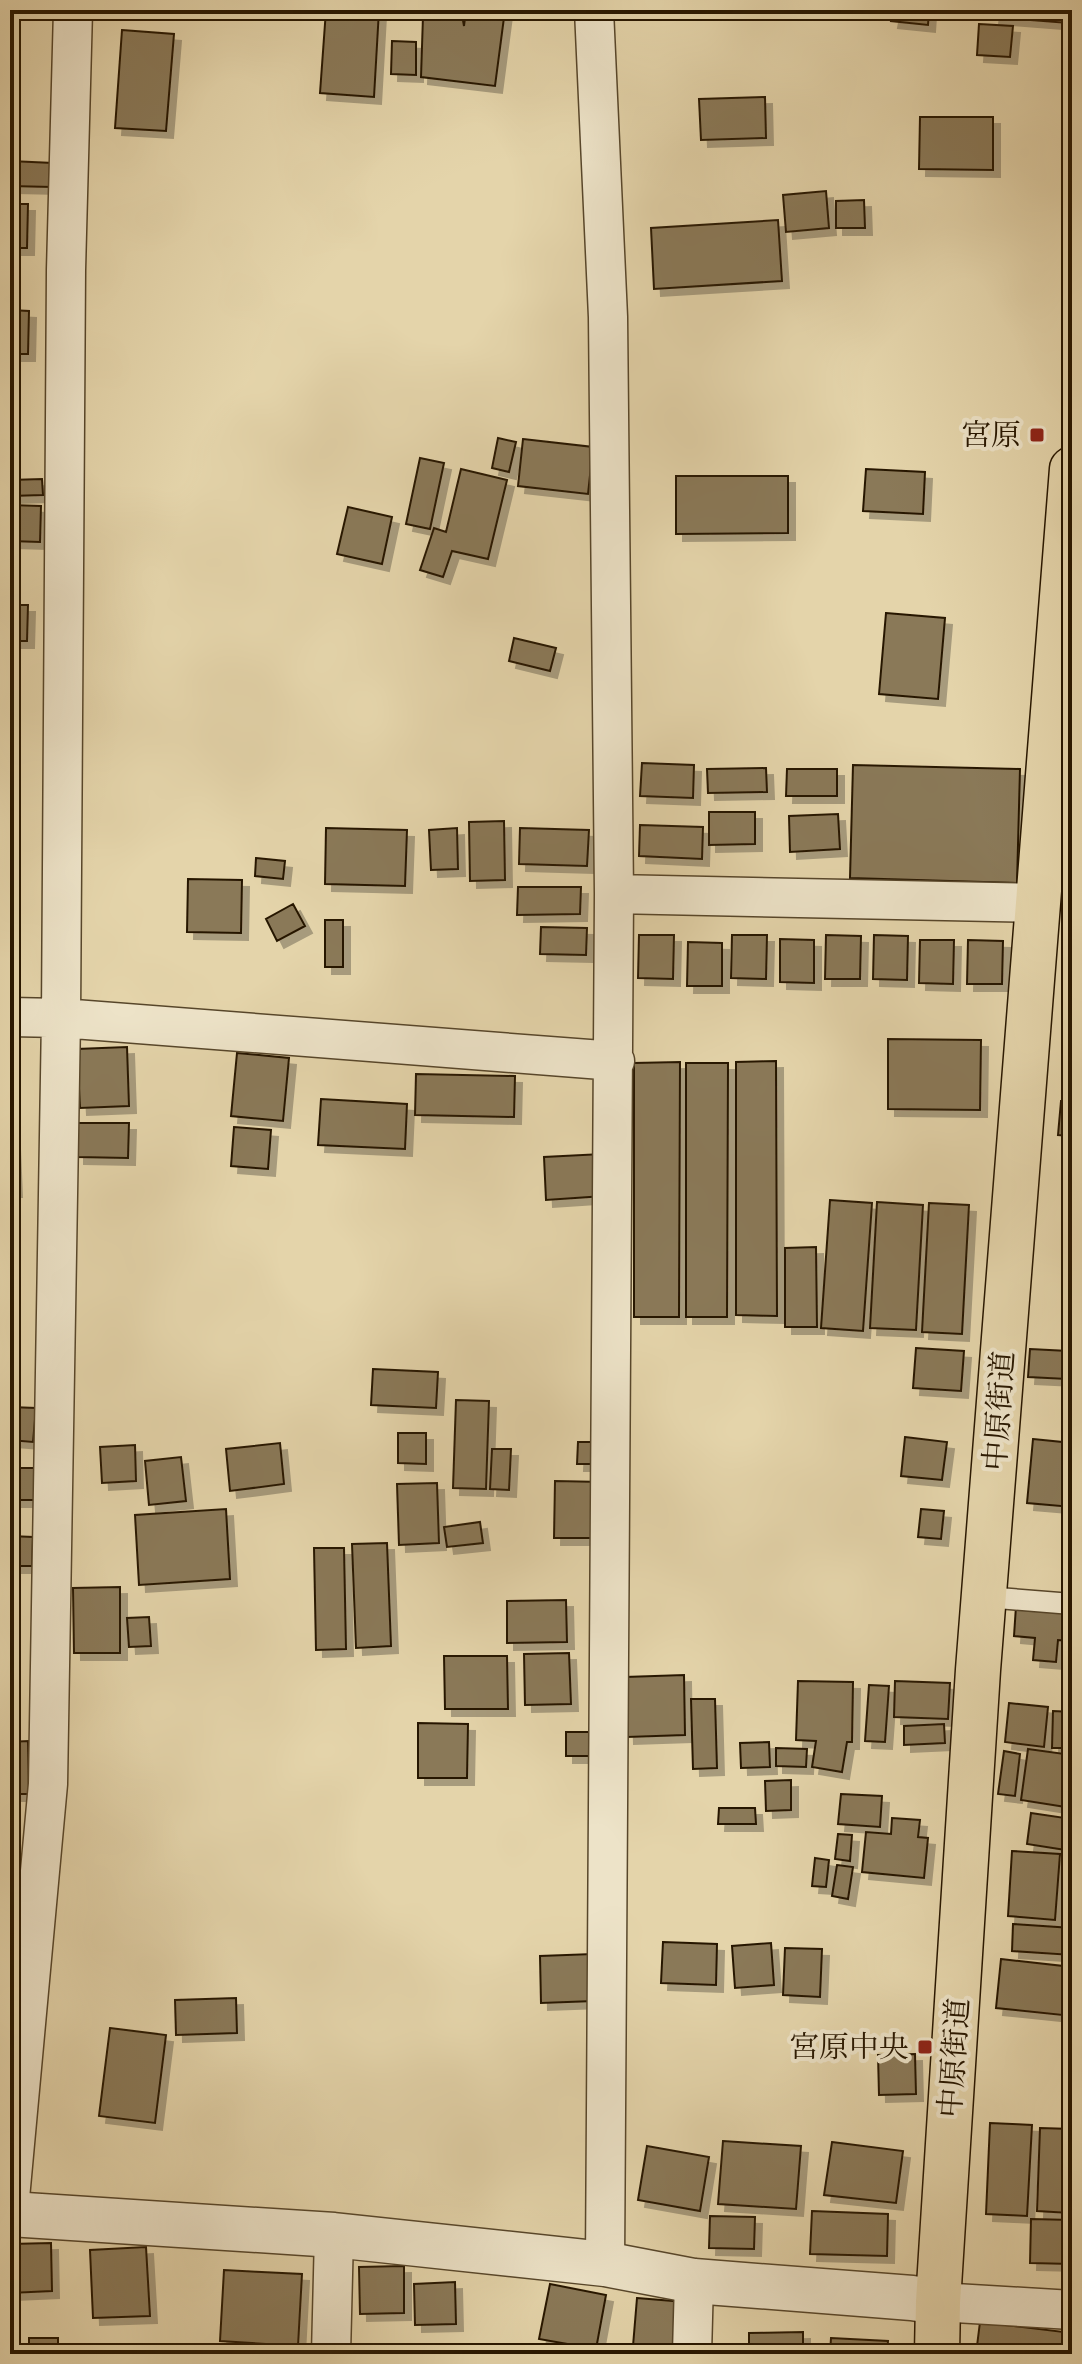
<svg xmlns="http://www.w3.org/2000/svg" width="1082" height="2364" font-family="'IM FELL Double Pica','Noto Serif JP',serif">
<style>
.building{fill:#8a7958;stroke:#281700;stroke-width:2;filter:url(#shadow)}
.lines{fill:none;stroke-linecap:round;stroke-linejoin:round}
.service-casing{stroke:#57462a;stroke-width:23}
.minor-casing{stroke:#57462a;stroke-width:41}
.tertiary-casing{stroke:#57462a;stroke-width:47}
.primary-casing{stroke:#281700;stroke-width:47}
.service{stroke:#ede3c8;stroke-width:20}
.minor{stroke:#ede3c8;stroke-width:38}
.tertiary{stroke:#ede3c8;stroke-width:44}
.primary{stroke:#e4d4aa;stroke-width:44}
.poi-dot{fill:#8f2418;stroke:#ede3c8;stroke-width:3}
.labels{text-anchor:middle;stroke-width:8;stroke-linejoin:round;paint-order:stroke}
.poi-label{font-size:30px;fill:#281700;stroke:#ede3c8;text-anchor:end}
.street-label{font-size:30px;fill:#281700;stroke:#ede3c8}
</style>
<defs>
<filter id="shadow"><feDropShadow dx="7" dy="7" stdDeviation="0" flood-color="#0004"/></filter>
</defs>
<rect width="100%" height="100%" fill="#e4d4aa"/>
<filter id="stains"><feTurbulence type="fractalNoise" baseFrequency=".0025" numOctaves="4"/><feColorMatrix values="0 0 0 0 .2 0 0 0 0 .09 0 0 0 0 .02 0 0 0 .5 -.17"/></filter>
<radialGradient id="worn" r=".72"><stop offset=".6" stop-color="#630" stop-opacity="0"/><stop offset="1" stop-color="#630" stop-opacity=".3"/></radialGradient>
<path class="building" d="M326,10H379L374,97L320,93Z
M466,10H505L495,86L421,77L423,16L462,15L464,26Z
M893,10H929L928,25L891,21Z
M993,10H1069L1068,23L992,17Z
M979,24L1013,26L1010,57L977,55Z
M122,30L174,34L166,131L115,128Z
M392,41L416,42V75L391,74Z
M765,97L766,138L701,140L699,99Z
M920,117H993V170L919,169Z
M10,161L53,163L52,187L10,186Z
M826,191L829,228L786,232L783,195Z
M864,200L865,228H836V201Z
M10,204H28L27,248H10Z
M778,220L782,281L654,289L651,228Z
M10,310L29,311L28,354H10Z
M498,438L516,442L509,472L492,468Z
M523,439L593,447L588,494L518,486Z
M420,458L444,463L430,529L406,524Z
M461,469L507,480L488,559L452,551L443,577L420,570L434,528L446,532Z
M866,469L925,472L923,514L863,511Z
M676,476H788V533L676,534Z
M42,479L43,495L10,496V480Z
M10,505L41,506L40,542L10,541Z
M348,507L392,517L382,564L337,554Z
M10,605H28L27,641H10Z
M886,613L945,618L938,699L879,694Z
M514,638L556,648L550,671L509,661Z
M642,763L694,765L693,798L640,796Z
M853,765L1020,769L1017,883L850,878Z
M766,768L767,792L708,793L707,769Z
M787,769H837V796H786Z
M709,812H755V844L709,845Z
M838,814L840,849L790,852L789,816Z
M504,821L505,880L470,881L469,822Z
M640,825L703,827L702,859L639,856Z
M326,828L407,830L405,886L325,884Z
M457,828L458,869L431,870L429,830Z
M520,828L589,830L587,866L519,864Z
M256,858L285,861L283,879L255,876Z
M188,879L242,880L241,933L187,932Z
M518,887H581L580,914L517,915Z
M293,904L305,926L277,941L266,919Z
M325,920H343V967H325Z
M541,927L587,928L586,955L540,954Z
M639,935H674L673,979L638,978Z
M732,935H767L766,979L731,978Z
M826,935L861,936L860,979H825Z
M874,935L908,936L907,980L873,979Z
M780,939L814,940V983L780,982Z
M920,940H954L953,984L919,983Z
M968,940L1003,941L1002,984H967Z
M688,942L722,943V986H687Z
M888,1039L981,1040L980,1110L888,1109Z
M127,1047L129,1106L80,1108L77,1049Z
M237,1053L289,1058L283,1121L231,1116Z
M776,1061L777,1316L736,1315V1062Z
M680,1062L679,1317H634V1063Z
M686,1063H728L727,1317H686Z
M416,1074L515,1076L514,1117L415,1115Z
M321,1099L407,1104L405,1149L318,1145Z
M1061,1101L1072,1102V1136L1058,1135Z
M77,1123H129L128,1158L77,1157Z
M234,1127L271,1130L268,1169L231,1166Z
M10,1142H13L15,1190H10Z
M602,1154L604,1196L546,1200L544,1157Z
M830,1200L872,1203L863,1331L821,1328Z
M877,1202L923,1205L916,1330L870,1328Z
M929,1203L969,1205L962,1334L922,1332Z
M816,1247L817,1327H785V1248Z
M916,1348L964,1351L961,1391L913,1388Z
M1030,1349L1068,1351L1067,1379L1028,1377Z
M373,1369L438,1372L436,1408L371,1405Z
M456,1400L489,1401L486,1489L453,1488Z
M10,1407L36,1408L33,1442L10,1440Z
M398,1433H426V1464L398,1463Z
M905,1437L947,1442L942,1480L901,1476Z
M1033,1439L1072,1443V1507L1027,1503Z
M578,1442H601L600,1464H577Z
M280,1443L284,1484L230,1491L226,1449Z
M135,1445L136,1481L102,1483L100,1447Z
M492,1449H511L509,1490L490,1489Z
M181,1457L186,1501L149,1505L145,1461Z
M10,1468H34V1500H11L10,1519Z
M555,1481L603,1482L602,1538H554Z
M437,1483L439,1543L399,1545L397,1484Z
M226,1509L230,1579L139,1585L135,1515Z
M921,1509L944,1511L941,1539L918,1537Z
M480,1522L483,1543L447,1547L444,1527Z
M10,1536L33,1537L32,1566H10Z
M387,1543L391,1646L356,1648L352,1544Z
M314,1548H344L346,1649L316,1650Z
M120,1587V1653H74L73,1588Z
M566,1600L567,1642L507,1643V1601Z
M1016,1606L1072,1611V1641L1058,1640L1056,1662L1033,1660L1035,1638L1014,1636Z
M149,1617L151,1646L129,1647L127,1618Z
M569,1653L571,1704L525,1705L524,1654Z
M444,1656H507L508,1709H445Z
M684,1675L685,1735L627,1737L625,1677Z
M798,1681L853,1682L852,1742H847L842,1772L812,1767L816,1741L796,1740Z
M895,1681L950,1683L948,1719L894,1717Z
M869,1685L889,1686L885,1742L865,1741Z
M691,1699H715L717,1768L693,1769Z
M1009,1703L1048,1707L1044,1747L1005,1742Z
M1053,1711L1072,1712V1748H1052Z
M418,1723L468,1724L467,1778H418Z
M944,1724L945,1743L904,1745V1726Z
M566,1732H595L594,1756H566Z
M28,1741L29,1794H10V1742Z
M769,1742L770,1767L741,1768L740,1743Z
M776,1748L807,1749L806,1767L776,1766Z
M1028,1749L1072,1755V1808L1021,1800Z
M1004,1751L1020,1754L1015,1796L998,1794Z
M791,1780V1810L766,1811L765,1781Z
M841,1794L882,1796L880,1827L838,1824Z
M719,1808H755L756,1824H718Z
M1031,1813L1072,1819V1851L1027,1844Z
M892,1818L920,1820L918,1837L928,1838L924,1878L862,1872L866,1832L891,1834Z
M838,1834L852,1835L850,1861L835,1859Z
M1012,1851L1060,1854L1055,1920L1008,1916Z
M815,1858L829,1860L826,1887L812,1886Z
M1065,1859L1072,1860V1883L1064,1882Z
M837,1865L853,1867L848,1899L832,1896Z
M1013,1924L1072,1928V1955L1012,1951Z
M663,1942L717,1944L716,1985L661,1983Z
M771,1943L774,1985L735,1988L732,1946Z
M785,1948L822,1949L820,1997L783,1995Z
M593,1954L594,2001L541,2003L540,1956Z
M1001,1959L1072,1967V2016L996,2008Z
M236,1998L237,2033L176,2035L175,2000Z
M110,2028L166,2035L155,2123L99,2116Z
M915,2054L916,2094L879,2095L878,2055Z
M990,2123L1032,2125L1027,2216L986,2214Z
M1040,2128L1072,2129L1070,2213L1037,2211Z
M723,2141L801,2146L796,2209L718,2204Z
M832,2142L903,2151L896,2203L824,2195Z
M647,2146L709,2157L700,2211L638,2200Z
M812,2211L888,2214L887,2256L810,2254Z
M710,2216L755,2217L754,2249L709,2248Z
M1031,2219L1072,2220V2264L1030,2263Z
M51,2243L52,2291L10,2293V2244Z
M146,2247L150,2316L93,2318L90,2250Z
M404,2266V2313L360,2314L359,2267Z
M224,2270L302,2274L298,2346L220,2341Z
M455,2282L456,2324L415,2325L414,2284Z
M550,2284L606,2295L596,2349L539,2339Z
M637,2298L685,2302L680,2350L633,2346Z
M980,2322L1064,2332L1061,2354H976Z
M803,2332V2354H749V2333Z
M29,2338H58V2354H29Z
M831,2338L888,2341L887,2354H830Z"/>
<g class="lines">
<defs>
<path id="service" d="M985,1597L1072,1604"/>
<path id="minor" d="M594,10L608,317L614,894L605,2264
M614,894L1038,903
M10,1017L61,1018L615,1061
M10,2198L48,1784L61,1018L66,270L73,10
M938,2302L1072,2310
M331,2354L334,2235
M692,2354L694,2281"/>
<path id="tertiary" d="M10,2214L334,2235L605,2264L694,2281L912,2298L938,2302"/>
<path id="primary" d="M937,2354L938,2302L978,1670L1072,469"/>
</defs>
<use href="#service" class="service-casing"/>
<use href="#minor" class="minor-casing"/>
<use href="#tertiary" class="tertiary-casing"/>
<use href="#primary" class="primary-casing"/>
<use href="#service" class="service"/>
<use href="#minor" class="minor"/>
<use href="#tertiary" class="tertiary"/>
<use href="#primary" class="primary"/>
</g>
<g class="poi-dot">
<rect x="1029" y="427" width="16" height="16" rx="4"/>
<rect x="917" y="2039" width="16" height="16" rx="4"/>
</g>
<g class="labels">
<g class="poi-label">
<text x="1021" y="445">宮原</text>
<text x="909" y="2057">宮原中央</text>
</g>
<g class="street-label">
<text transform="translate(999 1411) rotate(-86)" y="10">中原街道</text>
<text transform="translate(954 2058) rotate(-86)" y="10">中原街道</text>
</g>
</g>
<rect width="1082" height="2364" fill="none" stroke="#e4d4aa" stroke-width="40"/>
<rect x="12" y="12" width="1058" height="2340" fill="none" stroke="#281700" stroke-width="4"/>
<rect x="20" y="20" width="1042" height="2324" fill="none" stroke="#281700" stroke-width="2"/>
<rect width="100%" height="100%" filter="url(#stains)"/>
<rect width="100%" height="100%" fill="url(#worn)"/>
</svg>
